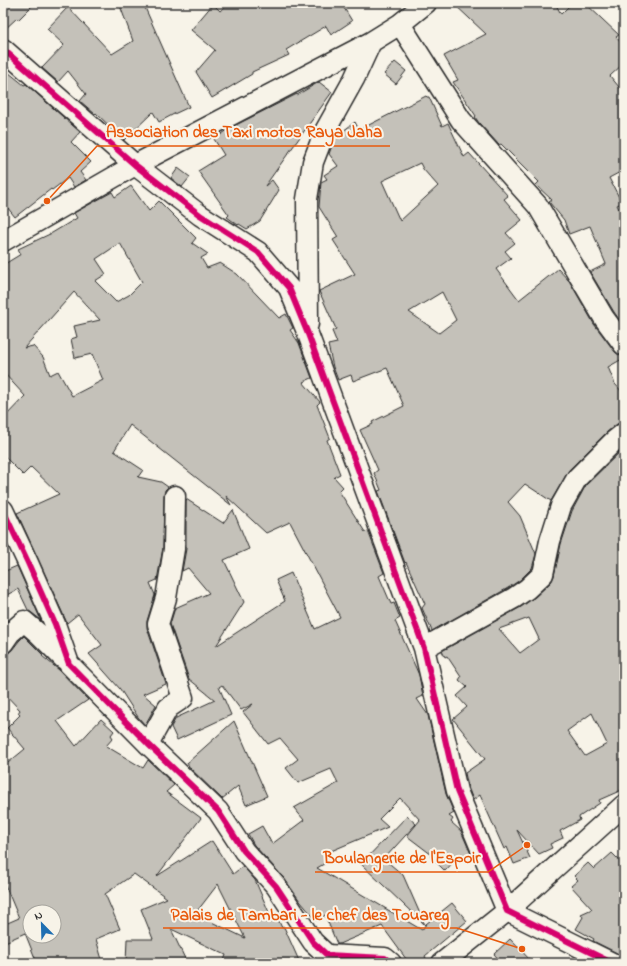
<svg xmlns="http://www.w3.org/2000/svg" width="627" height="966" font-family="'Indie Flower',sans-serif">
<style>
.building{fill:#c4c1b9;stroke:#2b2b2b;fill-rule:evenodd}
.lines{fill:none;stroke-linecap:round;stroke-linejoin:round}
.minor-casing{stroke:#2b2b2b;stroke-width:23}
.minor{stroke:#f7f3e8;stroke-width:20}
.cycleway-casing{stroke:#f7f3e8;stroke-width:8}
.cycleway{stroke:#d6006c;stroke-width:6}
.leader{fill:none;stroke:#e8590c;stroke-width:1.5}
.callout-dot{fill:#e8590c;stroke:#f7f3e8;stroke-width:1.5}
.callout-label{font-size:17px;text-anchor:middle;font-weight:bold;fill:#e8590c;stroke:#f7f3e8;stroke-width:4;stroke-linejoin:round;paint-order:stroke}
</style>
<rect width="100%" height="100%" fill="#f7f3e8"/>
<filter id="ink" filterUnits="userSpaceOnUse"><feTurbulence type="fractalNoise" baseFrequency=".025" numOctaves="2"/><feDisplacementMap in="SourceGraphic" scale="8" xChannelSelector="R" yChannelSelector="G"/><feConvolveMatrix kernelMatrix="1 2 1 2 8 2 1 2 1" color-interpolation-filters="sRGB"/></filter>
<g filter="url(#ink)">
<path class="building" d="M3,3H35L18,20L17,18L3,31Z
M119,3H143L189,107L174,114L159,122L153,112L124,140L96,113L95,114L80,101L86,94L68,71L58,82L42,68L64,45L47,29L68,7L112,54L133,41Z
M229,3H341L352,21L331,35L326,26L286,50L289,55L252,72V74L212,98L196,72L215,50L191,30L213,4L220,11Z
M453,3H555L561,14L572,3H585L619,35L616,37L624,46V63L610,76L624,93V170L609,178L622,203L617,205L624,219V326L614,312L590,272L606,264L590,226L569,234L564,220L549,202L552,200L536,185L539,182L501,144L499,145L479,123L475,117L476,116L453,82L458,80L444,56L486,34Z
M395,62L406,71L396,84L384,74Z
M3,68L24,85L26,84L80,132L71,142L91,162L80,172L86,180L74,187L68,178L52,190L51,189L15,217L3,202Z
M319,82L332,92L265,186L272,180L279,190L260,221L247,229L239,224L238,225L227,217L229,215L198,171L224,155L214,139L234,126L297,94V95Z
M426,96L427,97H429L442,126L448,123L464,157L469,153L508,196L504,199L522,220L506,233L515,243L505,251L511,258L496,269L519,300L558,269L570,282L594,324L615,352L619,355L624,356V358L608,367L615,384L624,394V422L617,424L607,432L569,470L551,501L525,484L508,502L520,516L536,554L532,568L520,580L508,588L432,631L422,608L425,604L406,562L405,563L378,491L381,490L374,473L378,470L360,430L373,424L372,422L404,406L387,368L353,381L351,375L338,380L333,367L328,345L337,343L332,331L336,329L319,291L355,274L333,240L338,237L319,207L321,182L327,179L324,175L338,166L329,154L335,137L355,122L359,130ZM420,163L423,169L438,186L400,221L382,181ZM442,292L456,320L439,333L409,312Z
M178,168L190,177L182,187L171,178Z
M131,186L149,211L159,201L196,238L192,243L208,254L201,258L207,268L220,263L237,274L279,318L286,314L293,328L290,330L299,343L312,378L303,382L320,402L317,405L330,438L327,440L340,474L334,477L343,487L339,491L365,532L368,531L384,573L379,576L391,604L394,603L400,618L395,621L419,675L423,696L417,699L428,715L446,794L454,813L449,816L453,819L451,822L461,831L471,854L465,861L459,856L445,871L430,856L432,855L407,836L420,820L400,798L379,819L388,827L324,854L329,861L317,868L422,930L426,924L452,903L467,921L425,956L426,958L419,963H409L382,926L339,944H337L325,915L317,921L300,901L284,878L254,845L248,834L262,826L272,844L304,820L294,808L338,783L331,769L298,783L286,768L298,759L280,738L268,744L243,712L253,704L241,710L222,685L219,687L231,715L177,740L171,727L176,718L215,700L189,679L170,624L175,608L209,593L188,568L182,571L186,549V499L223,523L233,510L249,549L224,560L244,602L216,646L285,601L276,580L291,573L315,629L340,617L290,522L266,533L226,496L231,505L130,425L114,451L143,470L138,477L161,482L168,487L165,490L164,496L163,548L157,580L150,583L155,595L147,621V628L166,684L143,694L156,705L145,725L138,717L120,689L89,654L102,645L78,614L67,623L17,513L59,494L31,467L23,475L3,455V419L25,396L3,372V265L21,254L18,249L52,233L77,218L74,213L112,192L115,197ZM120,243L142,282L129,295L116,302L95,281L106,274L96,259ZM74,292L100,320L74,326L77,337L71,339L75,358L92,354L103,380L72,396L58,371L50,375L43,357L33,346L24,348Z
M624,448V789L599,800L600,803L579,817L580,820L560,831L563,838L550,844L552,848L539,854L517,830L530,858L514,864L507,847L504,849L480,795L473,800L468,787L465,773L485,759L453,719L467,707L457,696L467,687L459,680L461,677L447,656L445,657L442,651L521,607L535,597L551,582L554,576L561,544L572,511L586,485ZM529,618L539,639L520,653L499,629ZM592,713L607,744L585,756L567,731Z
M17,566L18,568L41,620L28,610L18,589L3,597V572Z
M24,636L43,655L42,656L59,670L88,700L57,721L76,746L101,719L114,731L111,735L113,738L106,746L143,768L148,760L174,785L166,792L201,818L157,876L212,841L233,874L243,866L255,880L271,917L276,915L282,928L284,927L300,963H223L226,955L171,929L187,963H126L127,939H153L141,909L167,898L134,874L105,894L120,929L96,939L103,963H37L25,933L3,943V925L19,918L3,880V767L25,749L7,728L20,715L18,713L20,710L3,692V654L8,653L12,650L19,641ZM218,884L245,938L195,914ZM30,912H54V936H30Z
M234,721L267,796L246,805L238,786L222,799L190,768L187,763Z
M407,816L416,824L384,859L403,875L425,925L361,864Z
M612,853L624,865V963L622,957L617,953L593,941L594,939L576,929L583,917L581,914L592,909L571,886L578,880L574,876L588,863L594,869Z
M510,939L533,963H502L494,954Z"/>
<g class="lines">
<defs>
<path id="minor" d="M400,24L461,120L538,206L604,318L624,345
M3,49L135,165L200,215L258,252L289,288L308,334L424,648L457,791L507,911L612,963
M3,241L135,165L371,42L400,24L426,3
M308,324L307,199L313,162L325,131L354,79L371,42
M3,510L28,563L55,624L69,664L148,744L218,811L244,851L276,886L313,942L327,955L385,958L391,963
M3,643L10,633L24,621L39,634L64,659
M424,648L514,598L527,589L543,574L550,541L561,506L577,478L614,441L624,433
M148,744L168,708L183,698L158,624L166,598L174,549L175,496
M442,963L507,911L624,805"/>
</defs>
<use href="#minor" class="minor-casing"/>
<use href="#minor" class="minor"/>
<defs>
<path id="cycleway" d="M3,49L135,165L200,215L258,252L289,288L308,334L424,648L457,791L507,911L612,963
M3,510L28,563L55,624L69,664L148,744L218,811L244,851L276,886L313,942L327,955L385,958L391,963"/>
</defs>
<use href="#cycleway" class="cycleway-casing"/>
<use href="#cycleway" class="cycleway"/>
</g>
</g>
<path class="leader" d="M47 201L97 146H390M527 845L488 872H315M522 949L457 928H163"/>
<g class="callout-dot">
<circle cx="47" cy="201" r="4"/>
<circle cx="527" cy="845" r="4"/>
<circle cx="522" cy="949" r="4"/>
</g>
<g class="callout-label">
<text x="244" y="137">Association des Taxi motos Raya Jaha</text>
<text x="402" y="863">Boulangerie de l'Espoir</text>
<text x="310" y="920">Palais de Tambari - le chef des Touareg</text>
</g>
<rect width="627" height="966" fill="none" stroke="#f7f3e8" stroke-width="16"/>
<rect x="8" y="8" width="611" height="950" fill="none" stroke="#2b2b2b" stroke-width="1.5" filter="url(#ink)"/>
<g transform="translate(42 924) rotate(337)"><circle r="19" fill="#f7f3e8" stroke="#a5a39c"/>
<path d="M0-3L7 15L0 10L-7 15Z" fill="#1f6fb2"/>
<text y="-6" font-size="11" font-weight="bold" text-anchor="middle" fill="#2b2b2b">N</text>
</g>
</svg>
